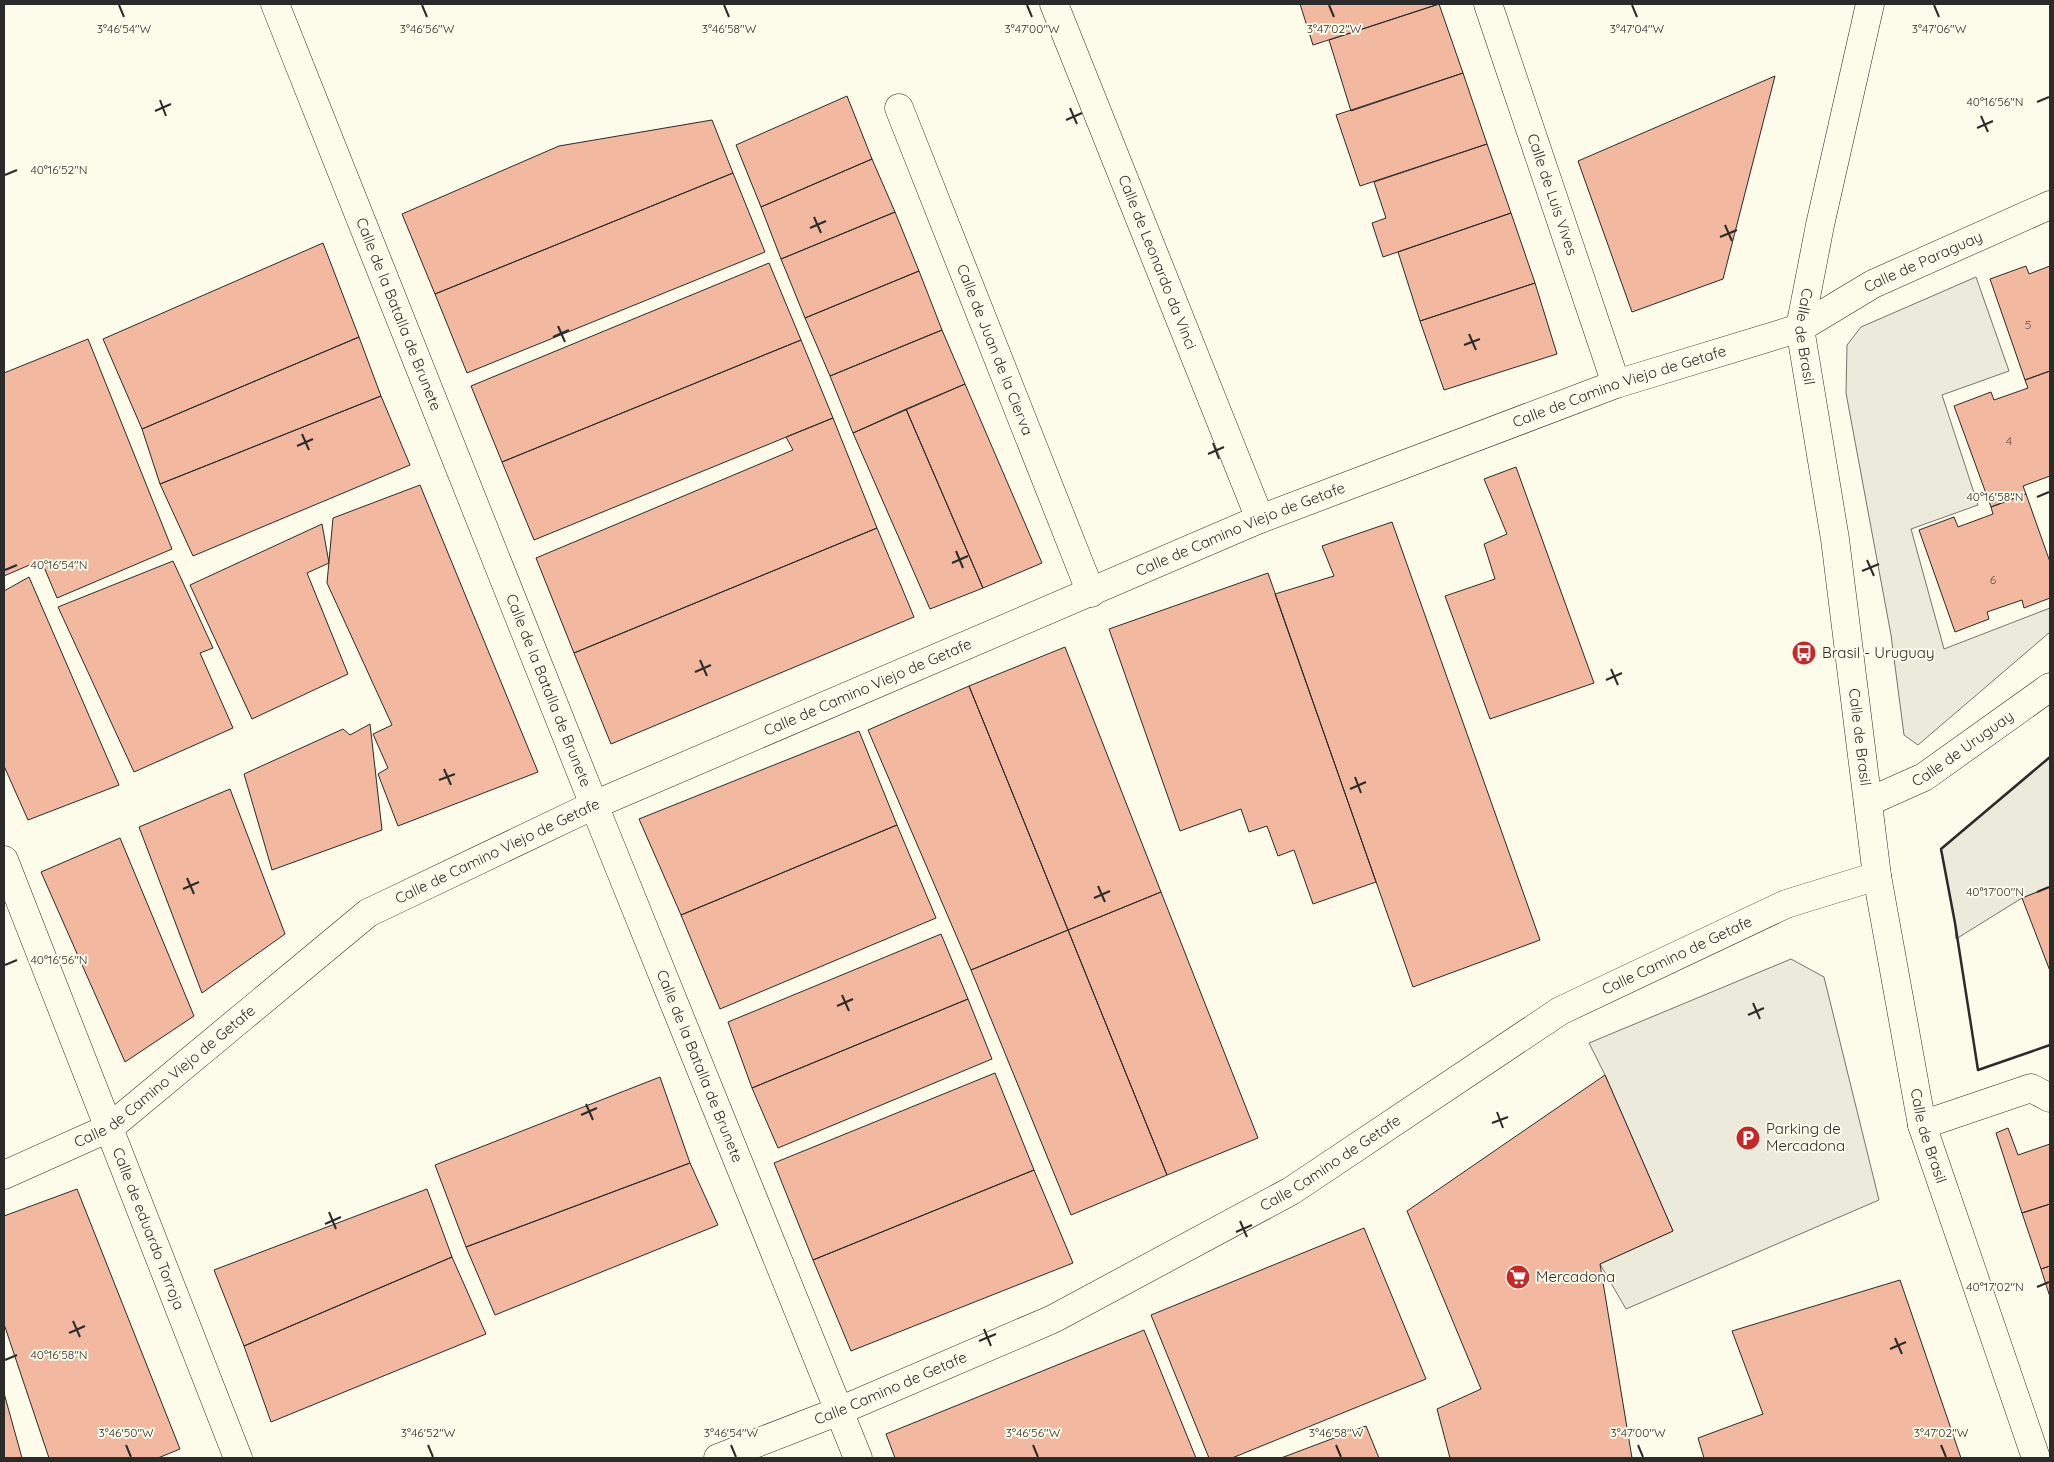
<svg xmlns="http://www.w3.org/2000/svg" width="2054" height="1462" font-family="Quicksand,sans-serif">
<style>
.green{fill:#ecebdb;stroke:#74746e}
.parking{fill:#eceadb;stroke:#74746e}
.building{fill:#f2b8a0;stroke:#2b2b2b}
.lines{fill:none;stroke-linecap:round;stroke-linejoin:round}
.minor-casing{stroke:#2b2b2b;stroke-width:29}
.minor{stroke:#fdfbea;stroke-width:28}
.wall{stroke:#2b2b2b;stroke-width:2.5}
.ticks{fill:none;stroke:#2b2b2b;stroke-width:2}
.labels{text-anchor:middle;stroke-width:4;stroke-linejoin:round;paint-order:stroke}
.number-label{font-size:12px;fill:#5d4e48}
.street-label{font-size:15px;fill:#2b2b2b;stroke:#fdfbea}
.poi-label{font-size:15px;fill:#2b2b2b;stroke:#fdfbea;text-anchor:start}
.ticks-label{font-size:12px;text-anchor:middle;fill:#2b2b2b;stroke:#fdfbea;stroke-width:4;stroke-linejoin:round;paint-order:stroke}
</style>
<rect width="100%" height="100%" fill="#fdfbea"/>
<path class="green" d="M1976,277L2009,371L1942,395L1978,505L1911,529L1944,649L2050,608V632L1918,745L1904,735L1891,635L1846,393L1847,345L1861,327Z"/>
<path class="parking" d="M2050,757V887L2022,898L1956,939L1955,923L1941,849Z
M1791,959L1824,977L1879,1200L1626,1309L1600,1264L1673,1231L1605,1075L1589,1043Z"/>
<path class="building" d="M1300,4H1439L1313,45Z
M1439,4L1463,73L1351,111L1329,40Z
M1463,73L1487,144L1360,186L1336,115Z
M1775,76L1723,279L1632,312L1578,161Z
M847,96L872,159L761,207L736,145Z
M712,120L733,173L435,294L402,214L559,146Z
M1487,144L1511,213L1383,257L1372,223L1386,218L1374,182Z
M872,159L895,212L781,259L761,207Z
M733,173L765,252L467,373L435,294Z
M895,212L919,271L805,318L781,259Z
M1511,213L1535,283L1420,321L1398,252Z
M323,243L359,337L142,429L103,339Z
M769,263L801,340L502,462L471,386Z
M2026,266L2029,274L2050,266V371L2025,380L1990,279Z
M919,271L942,330L830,376L805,318Z
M1535,283L1557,354L1444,390L1420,321Z
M942,330L965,384L853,433L830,376Z
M359,337L381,396L160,484L142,429Z
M88,339L172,549L57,598L41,560L4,576V373Z
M801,340L833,418L534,540L502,462Z
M2050,371V476L2023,486L2026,494L1991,507L1954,406L1991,392L1994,400L2028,388L2025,380Z
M965,384L1042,563L983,588L906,409Z
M381,396L410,465L193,556L160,484Z
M906,409L983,588L930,609L853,433Z
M833,418L877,528L574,653L536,558L793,450L786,437Z
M1516,467L1594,683L1490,719L1445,596L1495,579L1484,544L1507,534L1484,479Z
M420,485L538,772L398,826L378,774L388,768L373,734L392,725L327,583L333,518Z
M2026,494L2050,562V598L2024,608L2022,600L1987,612L1989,619L1955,632L1919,530L1954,517L1958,527L1993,514L1991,507Z
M1392,522L1540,940L1413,987L1275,594L1334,576L1322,546Z
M322,524L329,563L307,573L348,674L252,719L190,585Z
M877,528L914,617L611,744L574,653Z
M173,561L213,648L200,653L233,728L134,772L58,607Z
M1268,573L1376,882L1313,904L1294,850L1278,856L1267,826L1249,832L1241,809L1180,831L1109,629Z
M29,577L119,785L28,820L4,766V591Z
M1065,647L1161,892L1068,930L969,686Z
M969,686L1068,930L971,970L868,730Z
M370,724L382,830L272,870L244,774L343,729L350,735Z
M859,731L897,825L681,915L639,819Z
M230,789L285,934L202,993L139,827Z
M897,825L936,918L720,1009L681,915Z
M120,838L194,1016L125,1062L41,872Z
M2050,887V971L2022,898Z
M1161,892L1258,1138L1167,1175L1068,930Z
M1068,930L1167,1175L1071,1215L971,970Z
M941,934L968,999L752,1088L728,1022Z
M968,999L992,1059L778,1148L752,1088Z
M995,1073L1034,1170L813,1260L774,1163Z
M1605,1075L1673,1231L1600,1264L1632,1458H1450L1437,1409L1481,1389L1407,1211Z
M660,1077L690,1163L466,1247L435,1165Z
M2008,1128L2018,1155L2050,1144V1204L2022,1213L1996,1133Z
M690,1163L718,1225L495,1315L466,1247Z
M1034,1170L1073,1263L851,1351L813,1260Z
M77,1189L180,1449L158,1458H49L4,1324V1216Z
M427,1189L452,1257L244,1346L214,1270Z
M2050,1204V1266L2041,1269L2022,1213Z
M1364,1228L1426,1379L1232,1458H1209L1151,1315Z
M452,1257L486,1334L271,1422L244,1346Z
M2050,1266V1297L2041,1269Z
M1900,1280L1961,1458H1704L1698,1438L1763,1414L1732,1331Z
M1144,1330L1196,1458H895L886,1434Z
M4,1393L22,1458H4Z
M1366,1426L1379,1458H1281Z"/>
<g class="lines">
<defs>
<g id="minor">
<path id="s1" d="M275,4L594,805L858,1458"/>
<path id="s2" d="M1054,4L1260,519"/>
<path id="s3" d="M1488,4L1616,384"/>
<path id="s4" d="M1870,4L1820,225L1800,328L1835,539L1877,876L1922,1125L2036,1458"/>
<path id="s5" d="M899,108L1091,593"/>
<path id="s6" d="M1868,802L1924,777L2050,687"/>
<path id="s7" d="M4,860L238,1458"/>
<path d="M1922,1125L2031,1088L2050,1098"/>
<path id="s8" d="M4,1175L109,1128L368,913L594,805L1260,519L1616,384L1800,328L1873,284L2050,205"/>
<path id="s9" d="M718,1458L839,1411L1053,1319L1291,1191L1560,1011L1786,904L1877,876"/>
</g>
</defs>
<use href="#minor" class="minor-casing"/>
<use href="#minor" class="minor"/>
<path class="wall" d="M2050,757L1941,849L1955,923L1978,1070L2050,1045"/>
</g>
<path class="ticks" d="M119,5L124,17M422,5L427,17M724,5L729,17M1027,5L1032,17M1329,5L1334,17M1632,5L1637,17M1934,5L1939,17M160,100L166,116M2037,102L2049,97M1070,108L1077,124M155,111L171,104M1981,116L1988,132M1066,120L1082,113M1977,128L1993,121M5,175L17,170M814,217L821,233M1725,225L1732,241M810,228L826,221M1720,237L1737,230M558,326L565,342M1469,334L1476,350M553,337L569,330M1464,345L1480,339M302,434L309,450M1213,443L1219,459M297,446L313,439M1208,454L1224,447M2037,497L2049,492M956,551L963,568M1867,560L1874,576M952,563L968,556M5,570L17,565M1862,571L1879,564M700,660L707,676M1611,669L1618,685M695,672L711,665M1606,680L1622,673M444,769L451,785M1355,777L1361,793M439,780L455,774M1350,789L1366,782M187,878L194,894M1098,886L1105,902M183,889L199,882M2037,892L2049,887M1094,898L1110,891M5,965L17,960M842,995L849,1011M1753,1003L1760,1019M837,1006L853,999M1748,1015L1764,1008M586,1104L593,1120M1497,1112L1503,1128M581,1115L597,1108M1492,1123L1508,1117M329,1212L336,1229M1240,1221L1247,1237M325,1224L341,1217M1236,1232L1252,1225M2037,1287L2049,1282M73,1321L80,1337M984,1329L991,1346M69,1333L85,1326M1895,1338L1902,1354M979,1341L996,1334M1890,1349L1906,1342M5,1360L17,1355M126,1445L131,1457M428,1445L433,1457M731,1445L736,1457M1033,1445L1038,1457M1336,1445L1341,1457M1638,1445L1643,1457M1941,1445L1946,1457"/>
<defs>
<symbol id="bus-disc" viewBox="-11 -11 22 22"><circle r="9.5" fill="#c62828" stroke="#fdfbea"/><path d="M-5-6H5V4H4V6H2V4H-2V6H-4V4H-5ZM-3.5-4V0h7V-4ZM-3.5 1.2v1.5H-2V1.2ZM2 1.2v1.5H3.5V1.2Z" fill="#fff"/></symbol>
<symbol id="parking-disc" viewBox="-11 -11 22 22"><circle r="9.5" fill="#c62828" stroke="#fdfbea"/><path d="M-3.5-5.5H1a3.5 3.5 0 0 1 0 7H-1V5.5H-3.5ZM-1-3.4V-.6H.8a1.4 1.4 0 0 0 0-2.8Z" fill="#fff"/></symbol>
<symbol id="supermarket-disc" viewBox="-11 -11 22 22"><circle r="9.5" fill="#c62828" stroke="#fdfbea"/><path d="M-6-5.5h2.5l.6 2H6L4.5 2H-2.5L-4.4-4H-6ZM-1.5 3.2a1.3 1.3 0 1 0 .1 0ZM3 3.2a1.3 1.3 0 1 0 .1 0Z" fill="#fff"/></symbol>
</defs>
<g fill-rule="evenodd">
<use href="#bus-disc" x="1790" y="639" width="28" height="28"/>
<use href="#parking-disc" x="1734" y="1124" width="28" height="28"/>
<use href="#supermarket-disc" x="1504" y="1263" width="28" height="28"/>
</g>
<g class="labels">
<g class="number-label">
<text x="2028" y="329">5</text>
<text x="2009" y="445">4</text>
<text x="1993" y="584">6</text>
</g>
<g class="street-label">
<text dy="5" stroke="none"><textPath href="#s3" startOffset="201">Calle de Luis Vives</textPath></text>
<text dy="5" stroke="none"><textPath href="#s2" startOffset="278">Calle de Leonardo da Vinci</textPath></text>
<text dy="5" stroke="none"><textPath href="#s8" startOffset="2140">Calle de Paraguay</textPath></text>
<text dy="5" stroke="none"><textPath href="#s1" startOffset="334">Calle de la Batalla de Brunete</textPath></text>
<text dy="5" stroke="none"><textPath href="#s4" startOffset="340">Calle de Brasil</textPath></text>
<text dy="5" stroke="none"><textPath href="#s5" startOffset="260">Calle de Juan de la Cierva</textPath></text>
<text dy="5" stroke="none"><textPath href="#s8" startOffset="1810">Calle de Camino Viejo de Getafe</textPath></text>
<text dy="5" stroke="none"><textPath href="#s8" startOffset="1405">Calle de Camino Viejo de Getafe</textPath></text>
<text dy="5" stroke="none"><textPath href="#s8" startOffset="1000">Calle de Camino Viejo de Getafe</textPath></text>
<text dy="5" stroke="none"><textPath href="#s1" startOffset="739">Calle de la Batalla de Brunete</textPath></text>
<text dy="5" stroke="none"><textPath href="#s4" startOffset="745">Calle de Brasil</textPath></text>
<text dy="5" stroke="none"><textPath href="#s6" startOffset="109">Calle de Uruguay</textPath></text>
<text dy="5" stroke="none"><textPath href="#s8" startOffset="595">Calle de Camino Viejo de Getafe</textPath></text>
<text dy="5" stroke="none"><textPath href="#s9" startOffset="1086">Calle Camino de Getafe</textPath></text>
<text dy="5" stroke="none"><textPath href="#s1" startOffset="1144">Calle de la Batalla de Brunete</textPath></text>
<text dy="5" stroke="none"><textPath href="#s8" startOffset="190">Calle de Camino Viejo de Getafe</textPath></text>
<text dy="5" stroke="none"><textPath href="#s4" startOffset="1150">Calle de Brasil</textPath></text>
<text dy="5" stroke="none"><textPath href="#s9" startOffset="681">Calle Camino de Getafe</textPath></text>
<text dy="5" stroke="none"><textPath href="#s7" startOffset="396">Calle de eduardo Torroja</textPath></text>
<text dy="5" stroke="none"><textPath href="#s9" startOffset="186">Calle Camino de Getafe</textPath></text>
</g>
<g class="poi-label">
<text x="1822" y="658">Brasil - Uruguay</text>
<text x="1766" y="1134">Parking de<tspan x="1766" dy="17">Mercadona</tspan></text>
<text x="1536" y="1282">Mercadona</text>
</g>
</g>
<g class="ticks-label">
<text x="124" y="33">3°46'54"W</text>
<text x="427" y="33">3°46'56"W</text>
<text x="729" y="33">3°46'58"W</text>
<text x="1032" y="33">3°47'00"W</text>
<text x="1334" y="33">3°47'02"W</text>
<text x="1637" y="33">3°47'04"W</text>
<text x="1939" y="33">3°47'06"W</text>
<text x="1995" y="106">40°16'56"N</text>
<text x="59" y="174">40°16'52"N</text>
<text x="1995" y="501">40°16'58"N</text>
<text x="59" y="569">40°16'54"N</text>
<text x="1995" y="896">40°17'00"N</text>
<text x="59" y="964">40°16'56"N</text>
<text x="1995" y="1291">40°17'02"N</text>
<text x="59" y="1359">40°16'58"N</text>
<text x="126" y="1437">3°46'50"W</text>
<text x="428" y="1437">3°46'52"W</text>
<text x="731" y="1437">3°46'54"W</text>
<text x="1033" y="1437">3°46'56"W</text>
<text x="1336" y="1437">3°46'58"W</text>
<text x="1638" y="1437">3°47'00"W</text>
<text x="1941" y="1437">3°47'02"W</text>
</g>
<rect width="2054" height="1462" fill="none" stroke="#2b2b2b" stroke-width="10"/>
</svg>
